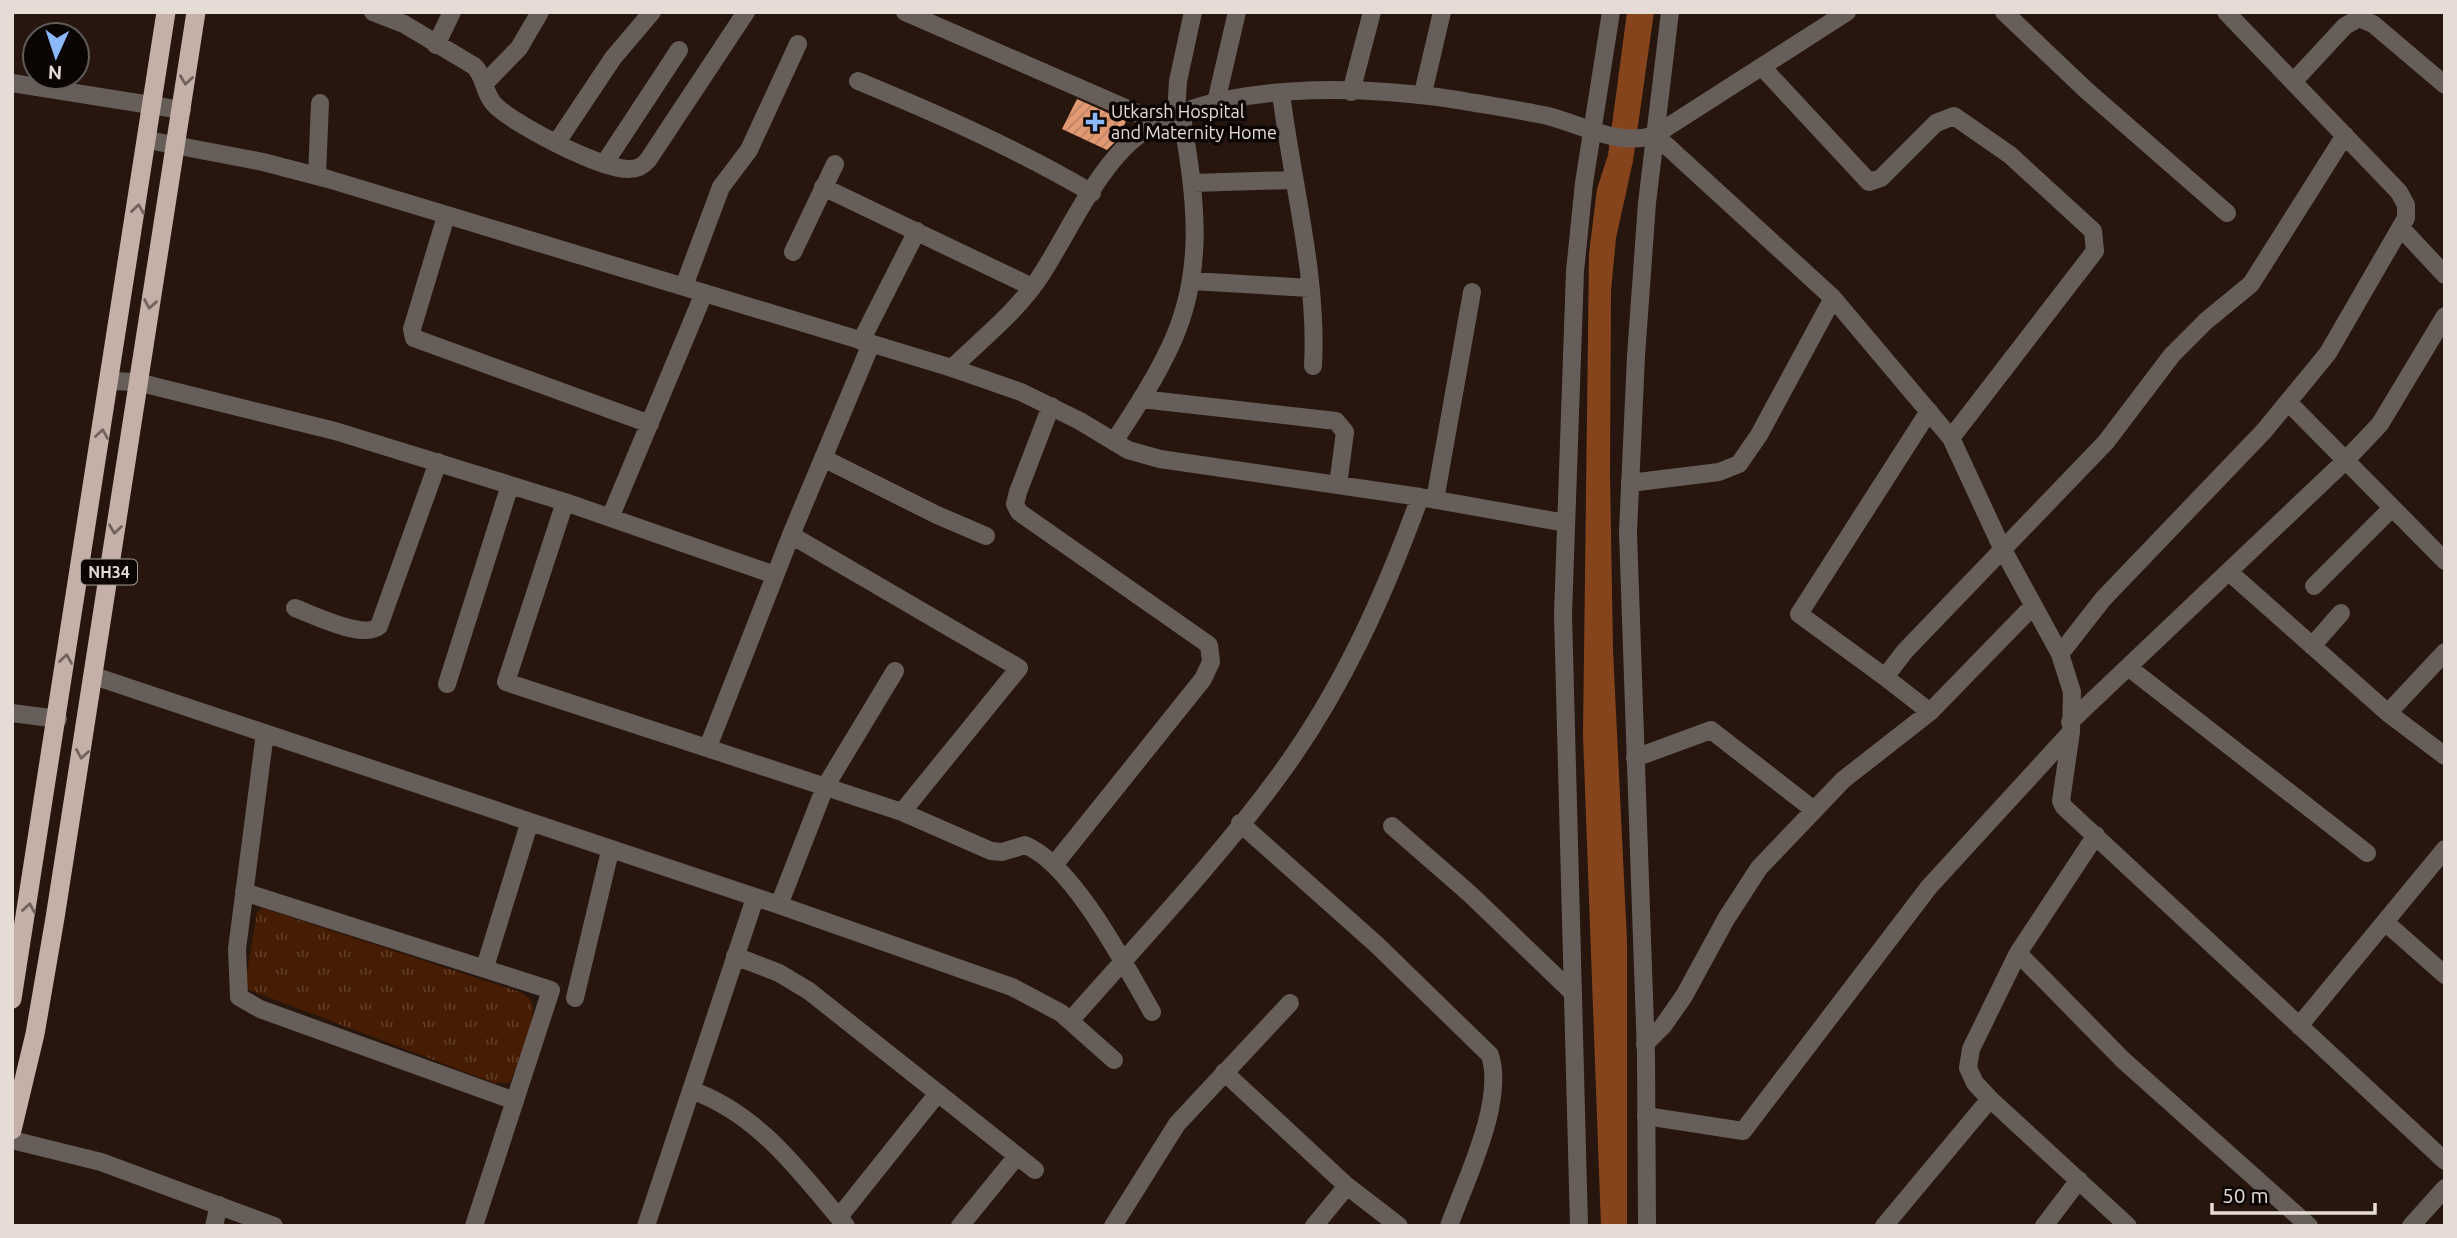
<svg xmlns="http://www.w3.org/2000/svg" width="2457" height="1238" font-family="Ubuntu,sans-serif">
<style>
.park{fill:url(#park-tufts)}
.water{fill:#86441d}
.building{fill:url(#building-hatch)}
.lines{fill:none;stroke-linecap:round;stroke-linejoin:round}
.minor{stroke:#675e59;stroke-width:18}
.tertiary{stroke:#675e59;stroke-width:18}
.trunk{stroke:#c4b0a6;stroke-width:19}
.oneway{stroke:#70635d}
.poi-dot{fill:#8cb9fc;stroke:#0a0503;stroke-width:2.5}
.labels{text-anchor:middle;stroke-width:7;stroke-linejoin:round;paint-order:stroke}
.shield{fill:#0a0503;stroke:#a59b96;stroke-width:2}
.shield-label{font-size:16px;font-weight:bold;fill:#e7dbd5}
.poi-label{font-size:18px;fill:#e7dbd5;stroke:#0a0503;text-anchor:start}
</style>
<defs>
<pattern id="park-tufts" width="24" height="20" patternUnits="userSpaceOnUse" patternTransform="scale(1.75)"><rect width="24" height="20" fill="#461c02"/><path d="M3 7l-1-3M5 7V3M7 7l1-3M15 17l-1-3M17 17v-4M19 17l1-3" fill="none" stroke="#613c26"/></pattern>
<pattern id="building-hatch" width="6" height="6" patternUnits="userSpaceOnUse" patternTransform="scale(1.75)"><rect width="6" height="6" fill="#e39972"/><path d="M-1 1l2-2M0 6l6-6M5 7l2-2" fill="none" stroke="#bc8366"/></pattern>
</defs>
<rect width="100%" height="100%" fill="#26160e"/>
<path class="park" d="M262,908L520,992C524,995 530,997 532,1003C538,1015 515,1068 510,1083H494L247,989L246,978L257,912Z"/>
<path class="water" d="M1627,12H1654L1633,161L1616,238L1611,291L1610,473L1613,650L1627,941V1226H1601L1583,735L1589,254L1597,189L1608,155Z"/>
<path class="building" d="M1077,99L1126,121L1118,139L1107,150L1062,129Z"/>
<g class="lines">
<path class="minor" d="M373,12L404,24L474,66C485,76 483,92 494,104C512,124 602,170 629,169C638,169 643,166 648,160L746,12
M905,12L1137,113L1153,125
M2004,12L2086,90L2227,213
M436,45L452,12
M1762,67L1869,182L1881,178L1936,123L1954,116L2010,155L2093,231L2095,251L1951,438
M858,81C938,114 1017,149 1092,193
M2293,82L2345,26L2359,18L2373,24L2445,85
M12,83L182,110
M484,84L519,48L540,12
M1351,92L1372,12
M1281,93C1292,183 1318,276 1313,366
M1423,93L1442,12
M1216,102L1237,12
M1176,115L1178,81L1193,12
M1655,135L1833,298L1951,438L2002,548L2060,654L2072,692L2071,732L2061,801L2064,807L2445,1161
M557,142L613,58L652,12
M604,164L679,50
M317,176L320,103
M1192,183L1292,180
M823,187L1032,287
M446,216L412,329L414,338L650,424
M2401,228L2445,275
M793,252L835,164
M1192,281L1310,288
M684,286L721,187L749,150L798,44
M861,341L917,231
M952,368L1021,392L1080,421L1128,450L1160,459L1420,497L1566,523
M110,381L137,382L335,431L565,502L775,575
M1141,399L1336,421L1345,432L1338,485
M2288,402L2445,561
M1051,406L1018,492L1015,504L1019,512L1209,645L1211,662L1203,679L1054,865
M1114,442C1131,415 1150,388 1164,359C1208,277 1196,200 1181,112
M823,458L937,515L986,536
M1630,483L1719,472L1739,464L1759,435L1833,298
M1435,500L1472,292
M565,502L506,682L902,812L991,851L1002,852L1025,845C1073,864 1126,967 1152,1012
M610,518L704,293
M791,535L1019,668L902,812
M2229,572L2388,713L2445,756
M2314,586L2391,509
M295,608C313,615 364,640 379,626L438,462
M2312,646L2341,613
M2060,654L2103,599L2264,431L2328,353L2406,218V205L2399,192L2226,12
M2128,667L2367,853
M94,676L779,905L1012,987L1061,1013L1114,1060
M1885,677L1799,614L1929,411
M447,684L510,485
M1930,712L1885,677L1905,651L2106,442L2172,355L2206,321L2251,284L2345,135
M12,713L58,719
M2388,713L2445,652
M2070,722L2345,461L2380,424L2445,316
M265,733L237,949L239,997L260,1009L515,1101
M708,747L791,535L871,344
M1635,758L1711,730L1814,810
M1240,823L1377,945L1490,1055C1505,1102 1466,1179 1449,1226
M1392,826L1470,894L1571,991
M2096,835L2018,953L1971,1049L1968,1068L1975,1083L1990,1099L2128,1226
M244,892L551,990L474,1226
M779,905L825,787L895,671
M2385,922L2445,975
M2018,953L2123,1060L2309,1226
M735,956L779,973L809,991L1035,1170
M485,967L529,824
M575,998L610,851
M1070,1021C1140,941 1215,863 1278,777C1341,692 1384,596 1420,497
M2299,1026L2445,849
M1645,1044L1663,1026L1684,996L1726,919L1759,868L1843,780L1930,712L2033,606
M1224,1072L1347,1186L1399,1226
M691,1090C759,1114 800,1172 846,1226
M1646,1116L1743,1131L1929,887L2071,732
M839,1217L938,1093
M214,1226L219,1205
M646,1226L755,898
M960,1226L1017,1156
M1113,1226L1177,1124L1290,1003
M1314,1226L1347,1186
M1579,1226L1563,614L1575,271L1584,183L1611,12
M1884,1226L1990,1099
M2044,1226L2079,1180
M2411,1226L2445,1188"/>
<path class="tertiary" d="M148,140L263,162L328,179L952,368C983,338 1020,309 1043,272C1068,232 1091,182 1124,148C1196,75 1381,85 1475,103C1499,107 1524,111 1548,116C1583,125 1618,147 1655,135L1847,12
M12,1140L101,1162L274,1226
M1647,1226L1646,1055L1628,532L1636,356L1647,203L1670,12"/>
<path class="trunk" d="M12,999L166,12
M12,1130L35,1034L55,918L196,12"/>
</g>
<defs><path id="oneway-chevron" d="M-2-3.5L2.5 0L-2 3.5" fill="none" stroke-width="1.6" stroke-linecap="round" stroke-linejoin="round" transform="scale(1.75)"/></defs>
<g class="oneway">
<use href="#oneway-chevron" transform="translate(186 80) rotate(98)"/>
<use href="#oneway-chevron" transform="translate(138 209) rotate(-82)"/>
<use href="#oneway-chevron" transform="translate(150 304) rotate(100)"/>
<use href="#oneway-chevron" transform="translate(102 434) rotate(-81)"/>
<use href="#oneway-chevron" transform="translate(115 529) rotate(98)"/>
<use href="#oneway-chevron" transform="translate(66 659) rotate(-81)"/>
<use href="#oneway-chevron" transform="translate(82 754) rotate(99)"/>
<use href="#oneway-chevron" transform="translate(29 908) rotate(-81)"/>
</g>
<path class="poi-dot" d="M1091.5 111.5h7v7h7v7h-7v7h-7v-7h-7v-7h7z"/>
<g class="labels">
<rect class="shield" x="81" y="559.5" width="56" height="25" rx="5"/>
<g class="shield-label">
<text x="109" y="578">NH34</text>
</g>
<g class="poi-label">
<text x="1111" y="118">Utkarsh Hospital<tspan x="1111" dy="21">and Maternity Home</tspan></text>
</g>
</g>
<rect width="2457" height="1238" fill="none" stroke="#e7dbd5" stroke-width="28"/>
<g transform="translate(56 56) rotate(183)"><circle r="33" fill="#0a0503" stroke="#625b57" stroke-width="2"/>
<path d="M0-5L12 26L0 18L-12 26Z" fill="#8cb9fc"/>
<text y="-10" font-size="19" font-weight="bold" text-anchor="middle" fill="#e7dbd5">N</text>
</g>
<path d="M2212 1203v10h163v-10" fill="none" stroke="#e7dbd5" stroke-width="3.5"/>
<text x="2222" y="1203" font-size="21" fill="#e7dbd5" stroke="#0a0503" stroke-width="5" paint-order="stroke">50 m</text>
</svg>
